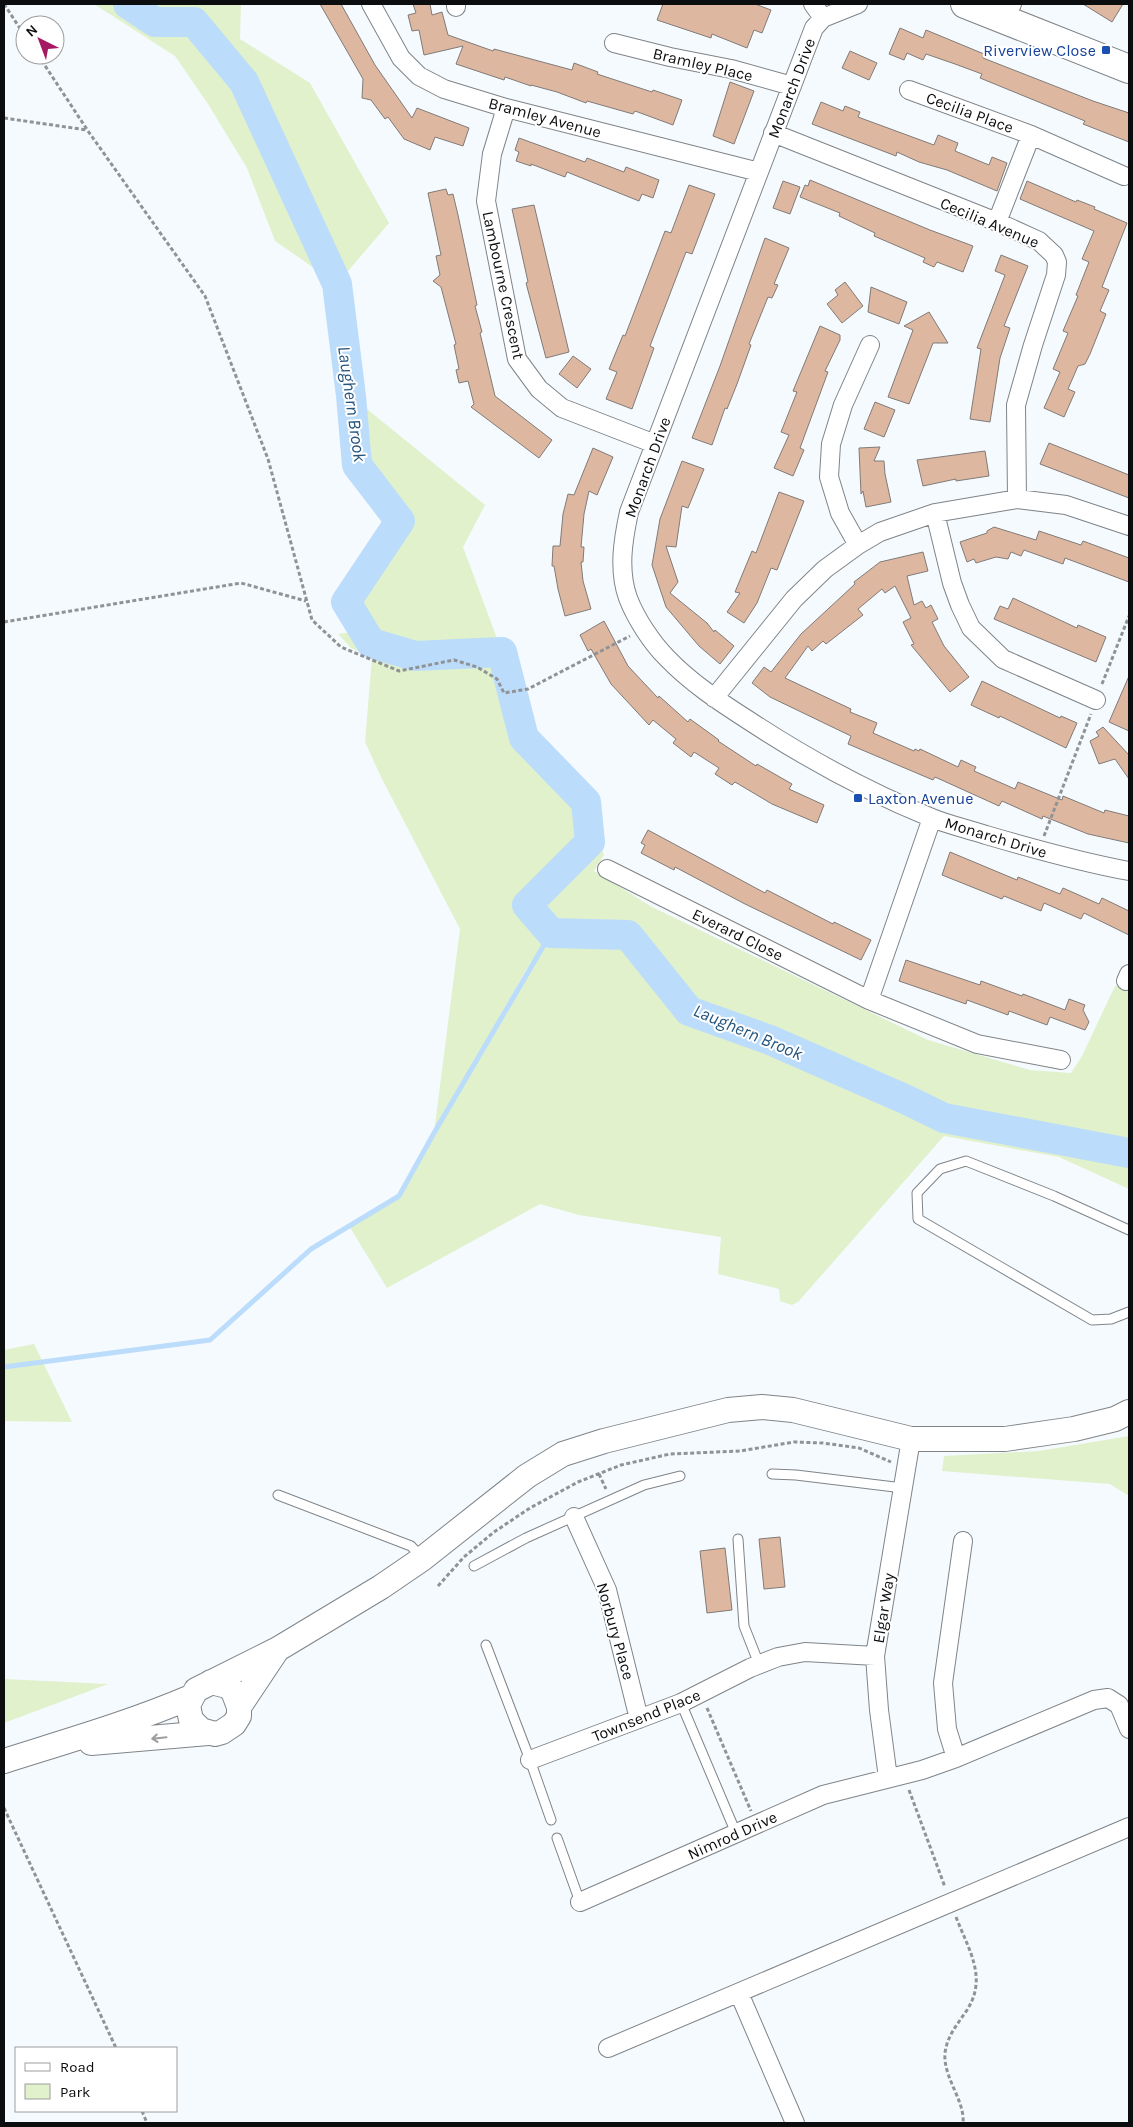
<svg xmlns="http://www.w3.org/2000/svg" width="1133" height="2127" font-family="Karla,sans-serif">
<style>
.green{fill:#e0f1cc;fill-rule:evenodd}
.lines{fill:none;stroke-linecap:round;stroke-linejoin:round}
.stream{stroke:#bcdcfb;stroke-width:5}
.river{stroke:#bcdcfb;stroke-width:30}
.building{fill:#deb7a1;stroke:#807b78}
.lane-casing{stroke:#7f8488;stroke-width:11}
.street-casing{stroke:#7f8488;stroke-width:20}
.secondary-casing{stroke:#7f8488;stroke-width:26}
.primary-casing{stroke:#7f8488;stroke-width:30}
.path{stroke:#909396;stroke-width:3;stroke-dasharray:4 2.5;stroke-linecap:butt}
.lane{stroke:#fff;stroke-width:9}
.street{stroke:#fff;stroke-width:18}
.secondary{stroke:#fff;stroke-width:24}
.primary{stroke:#fff;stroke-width:28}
.oneway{stroke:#9e9e9f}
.transit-dot{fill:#1a4fb4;stroke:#fff;stroke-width:2}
.labels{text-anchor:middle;stroke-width:4;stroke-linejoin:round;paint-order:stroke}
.transit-label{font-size:16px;fill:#164399;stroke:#fff;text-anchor:end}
.street-label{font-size:16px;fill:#0c0d0f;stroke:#fff}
.water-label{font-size:18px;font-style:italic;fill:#25547c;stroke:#fff}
</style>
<rect width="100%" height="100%" fill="#f5fafe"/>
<path class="green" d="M94,4H241L240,39L310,83L389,223L337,284L275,241L247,168L208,104L175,56Z
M351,396L485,505L463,547L502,652L524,738L586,802L604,855L594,871L652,907L928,1040L1030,1070L1071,1073L1082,1056L1115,986L1129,987V1189L1059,1157L944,1136L798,1302L792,1305L780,1301L779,1289L718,1274L721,1237L579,1215L540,1204L387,1288L349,1226L399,1196L434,1133L460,929L381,777L365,742L372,657L351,648L338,634L352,632L346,602L400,521L357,465ZM546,941L458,1092H457L527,968Z
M34,1344L72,1422L4,1421V1350Z
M1129,1436V1496L1110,1484L942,1471L944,1456L1039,1451Z
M4,1679L108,1684L4,1723Z"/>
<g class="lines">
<path class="stream" d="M4,1367L210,1340L311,1249L399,1196L434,1133L551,933"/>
<path class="river" d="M128,4L155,22H194L244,82L337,284L351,396L357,465L400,521L346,602L371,643L415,656L502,652L524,738L586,802L590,842L527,905L551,933L628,935L689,1011L770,1040L907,1100L944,1118L1129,1153"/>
</g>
<path class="building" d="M320,4H341L375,65L412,118L417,108L469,128L463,146L435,137L430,150L404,139L388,117L385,119L371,100L362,98L363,79Z
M413,4H430L432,15L442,12L448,35L493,51L494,49L572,70L574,63L598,72L597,74L652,92L653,90L682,100L673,125L635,111L633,114L587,101L586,103L557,92L531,85V86L505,77L504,80L456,64L463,46L424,55L419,30L412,31L408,15L416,13Z
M663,4H755L771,10L762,33L754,30L747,48L712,34L711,38L657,20Z
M1083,4H1123L1112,22Z
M900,28L923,38L926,30L984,54L983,58L1093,101L1129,113V142L1083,124L1085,121L980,78L982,74L955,64L926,54L923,60L907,53L904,60L889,54Z
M850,51L877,63L869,80L842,68Z
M730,82L754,91L734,144L713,136Z
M821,102L843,111L845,106L860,112L858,117L934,145L938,135L958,143L955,151L989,165L992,157L1007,163L997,191L947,170L919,162L897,152L896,156L812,124Z
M519,138L585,162L587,158L624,172L626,167L659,180L653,198L642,194L639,201L567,172L565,177L531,164V166L516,161L519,152L515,150Z
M810,180L930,230L973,246L963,272L937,262L934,267L923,262L925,258L874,236L875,233L839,216L840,213L800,197L805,185L808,186Z
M783,181L800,187L790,214L773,208Z
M1027,181L1076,202L1077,200L1095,207L1094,209L1127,223L1102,287L1109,290L1100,311L1106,314L1090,354L1085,364L1078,366L1068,389L1075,392L1064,417L1044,408L1060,372L1053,369L1068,333L1063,331L1078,296L1076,295L1089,262L1082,259L1094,231L1020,199Z
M689,185L715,194L692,254L686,252L650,346L654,348L632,409L606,399L617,372L609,369L623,335L625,336L665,231L671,233Z
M446,189L448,195L453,194L458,215L477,305L475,306L482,332L480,333L495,396L552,440L539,458L471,407L474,404L468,381L459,383L456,370L459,369L454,345L456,344L441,287L433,281L440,275L436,256L441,255L428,193Z
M534,205L569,352L546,358L526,283L528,282L512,209Z
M765,238L789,248L774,284L778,285L772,298L768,297L749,344L751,345L737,384L727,409L725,408L712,445L692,438L720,366Z
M1001,255L1028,266L1004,326L1010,328L1000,358L990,422L970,419L981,349L977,348L1005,275L995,271Z
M845,282L863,306L842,323L827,304L838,295L835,290Z
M871,287L907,302L899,324L868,312Z
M929,312L948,343H933L909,404L888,397L913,330L904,326Z
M820,326L840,335V340L825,371L828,372L800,448L804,450L793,476L774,468L789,435L781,432L797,392L793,391Z
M573,356L591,369L577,388L559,374Z
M875,402L895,410L884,437L864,429Z
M1049,443L1129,475V498L1040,464Z
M880,447L874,461H884L885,474L891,502L866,507L863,491L861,494L859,448Z
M593,448L613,457L597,495L589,491L584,514L581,547H584L583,562H581L583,581L591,609L565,616L558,589L554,566H552L553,546H560L563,514L568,494L574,495Z
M985,451L989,476L956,481V479L923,486L917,460Z
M682,461L704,469L688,508L682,506L676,547L666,546L678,582L670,593L707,623L714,632L715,630L734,646L720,664L699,646L666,607L652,565L660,519Z
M779,492L804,501L777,570L771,568L757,603L744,623L727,612L740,593L735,592L752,551L756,553Z
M994,527L1036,540L1039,531L1081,545L1083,541L1129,558V582L1065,558L1063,564L1024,550L1021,556L1011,552L1008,559L996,557L976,563L974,559L967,562L960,542L987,533V531Z
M923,552L928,571L907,576L914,605L922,601L926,608L931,605L938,619L932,622L944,646L969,677L950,692L911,645L914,644L903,622L911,618L895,586L885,593L882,589L858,609L863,615L826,644L823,641L812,651L808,646L785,678L851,709L850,712L877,723L873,733L914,751L915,749L919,751L920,749L958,767L961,760L976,767L974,771L1015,789L1018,782L1062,800L1063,796L1104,813L1105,810L1129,816V843L1088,834L1043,816L1042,819L1002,801L999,806L935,777L933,780L848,744L851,736L770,697L752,683L764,667L771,672L801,634L855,584L854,582L880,562Z
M1013,598L1077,628L1078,625L1106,637L1096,662L994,619L1000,606L1008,609Z
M604,621L628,666L658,698L659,696L688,722L690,719L719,740L718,741L756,766L757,764L792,784L789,789L824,805L817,823L772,804L735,782L732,785L715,774L719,768L694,752L691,757L673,743L676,739L653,720L649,725L611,684L591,649L588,651L580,635Z
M1129,676V731L1109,722Z
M982,681L1060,718L1061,716L1077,723L1066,748L1000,716L999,718L971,705Z
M1103,727L1129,755V779L1115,759L1099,764L1090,741L1099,736L1096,732Z
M648,830L765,893L767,890L833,924L834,922L871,940L861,960L745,904L675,867L674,870L641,853L645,845L641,843Z
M950,852L1017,880L1018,877L1060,894L1063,888L1099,904L1102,898L1129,911V935L1084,913L1081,919L1044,903L1041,911L1004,896L1002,899L942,875Z
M906,960L980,985L981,981L1022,996L1023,994L1065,1010L1069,999L1085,1005L1083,1010L1089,1022L1085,1030L1050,1017L1047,1025L1009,1011L1008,1015L967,1000L966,1004L899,981Z
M780,1537L785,1587L764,1589L759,1539Z
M725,1548L732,1610L707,1613L700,1551Z"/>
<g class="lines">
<defs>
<path id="lane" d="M1129,1230L1054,1196L966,1161L940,1169L917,1193L918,1219L1092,1320L1111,1319L1129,1312
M772,1474L796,1475L903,1488
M278,1495L411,1546L422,1558
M738,1539L744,1626L759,1664
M474,1566L526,1538L644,1485L680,1476
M486,1645L530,1760L551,1820
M681,1703L736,1833
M557,1838L580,1902"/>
<path id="street" d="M371,4L401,58L419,76L444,89L506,108L759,172
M456,4V7
M813,4L823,18
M858,4L823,18L814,28L629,512C623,540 618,570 628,598C636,619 652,643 667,658C691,683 720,702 748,720C806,758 868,792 932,818C949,825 968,829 986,835C1034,849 1080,862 1129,871
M1004,20L1012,4
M614,43L670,57L731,69L792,86
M909,90L1031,135
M506,108L492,154L486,201L517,359L539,389L562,408L655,444
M773,133L997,222L1039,241L1054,255L1057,262L1056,275L1033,345L1016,405L1017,499
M997,222L1031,135L1124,176
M935,513L952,583L960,605L971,628L1003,659L1096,700
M858,545L840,513L829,477L831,444L843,405L870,345
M714,698L794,599L825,569L858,545L880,532L935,513L1017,499L1066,505L1129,526
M607,869L869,1000L977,1044L1061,1060
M1126,981L1129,974
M869,1000L932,818
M574,1517L607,1590L639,1719
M956,1758L947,1729L943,1683L963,1541
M530,1760L681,1703L750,1668L778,1657L805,1652L875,1656
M888,1778L879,1710L875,1656L911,1439
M580,1902L823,1795L922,1770L956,1758L1094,1700L1108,1698L1119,1705L1129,1729
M739,1993L795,2123
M608,2048L1129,1827"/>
<path id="secondary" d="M211,1682L227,1686L233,1691L239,1707V1716L234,1724L222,1732L215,1734L201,1730L191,1720L188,1705L196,1690L278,1649L381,1587L422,1559L527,1476L563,1454L604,1441L728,1410L762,1407L793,1410L911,1439H1005L1074,1429L1115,1419L1129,1412
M239,1707L277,1650
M91,1743L208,1733
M4,1761C67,1741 130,1723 191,1697"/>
<path id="primary" d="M965,4L1129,69"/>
</defs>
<use href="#lane" class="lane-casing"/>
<use href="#street" class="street-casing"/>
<use href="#secondary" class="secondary-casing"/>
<use href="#primary" class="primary-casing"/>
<path class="path" d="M4,4L25,36
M38,55L88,131L205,296L268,459L312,620L341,647L399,671L454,660L477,667L497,679L504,693L528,689L630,636
M4,118L87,130
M4,622L241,583L306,601
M1102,684L1129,616
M1044,836L1091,714
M599,1474L606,1489
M438,1586L464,1557L494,1532L530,1508L578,1482L621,1465L670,1454L740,1451L794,1442L823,1443L859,1448L891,1462
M707,1708L751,1811
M909,1790L945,1887
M4,1808L116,2048
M956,1917C969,1951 989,1979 965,2013C956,2026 947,2037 945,2053C943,2078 965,2100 963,2123
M142,2111L147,2123"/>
<use href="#lane" class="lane"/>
<use href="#street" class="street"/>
<use href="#secondary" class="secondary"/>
<use href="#primary" class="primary"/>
</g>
<defs><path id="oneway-shaft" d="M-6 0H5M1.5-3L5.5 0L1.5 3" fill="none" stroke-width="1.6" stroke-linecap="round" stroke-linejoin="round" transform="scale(1.25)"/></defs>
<use class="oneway" href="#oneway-shaft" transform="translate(159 1738) rotate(174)"/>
<g class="transit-dot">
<rect x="1101" y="45" width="10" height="10" rx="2.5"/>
<rect x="853" y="793" width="10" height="10" rx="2.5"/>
</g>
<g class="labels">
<g class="transit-label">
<text x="1096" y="56">Riverview Close</text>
<text x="868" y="804" text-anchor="start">Laxton Avenue</text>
</g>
<g class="street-label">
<text transform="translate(703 64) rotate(13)" y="6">Bramley Place</text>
<text transform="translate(791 88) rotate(-69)" y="6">Monarch Drive</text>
<text transform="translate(970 112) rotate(20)" y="6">Cecilia Place</text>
<text transform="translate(545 117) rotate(15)" y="6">Bramley Avenue</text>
<text transform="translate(990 222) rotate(23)" y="6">Cecilia Avenue</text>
<text transform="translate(504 285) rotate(78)" y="6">Lambourne Crescent</text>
<text transform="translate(647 467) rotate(-70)" y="6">Monarch Drive</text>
<text transform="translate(996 837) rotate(17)" y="6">Monarch Drive</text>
<text transform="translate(738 934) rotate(26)" y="6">Everard Close</text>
<text transform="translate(883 1608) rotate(-81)" y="6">Elgar Way</text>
<text transform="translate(616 1631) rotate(74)" y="6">Norbury Place</text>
<text transform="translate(646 1715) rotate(-22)" y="6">Townsend Place</text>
<text transform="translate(732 1835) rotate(-24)" y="6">Nimrod Drive</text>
</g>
<g class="water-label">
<text transform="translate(352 404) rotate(82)" y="6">Laughern Brook</text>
<text transform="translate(748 1032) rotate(23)" y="6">Laughern Brook</text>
</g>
</g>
<rect width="1133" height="2127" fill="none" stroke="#0c0d0f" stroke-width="10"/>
<rect x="15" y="2047" width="162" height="65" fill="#ffffff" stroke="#9e9e9f"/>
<rect x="25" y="2063" width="25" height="8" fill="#ffffff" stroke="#9e9e9f"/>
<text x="60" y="2072" font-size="15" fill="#0c0d0f">Road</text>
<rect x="25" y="2084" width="25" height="15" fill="#e0f1cc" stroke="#9e9e9f"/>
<text x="60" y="2097" font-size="15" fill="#0c0d0f">Park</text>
<g transform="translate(40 40) rotate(318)"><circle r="24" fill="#ffffff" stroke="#9e9e9f"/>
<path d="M0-4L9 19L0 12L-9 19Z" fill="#a41961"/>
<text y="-8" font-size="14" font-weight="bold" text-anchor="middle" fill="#0c0d0f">N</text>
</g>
</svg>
